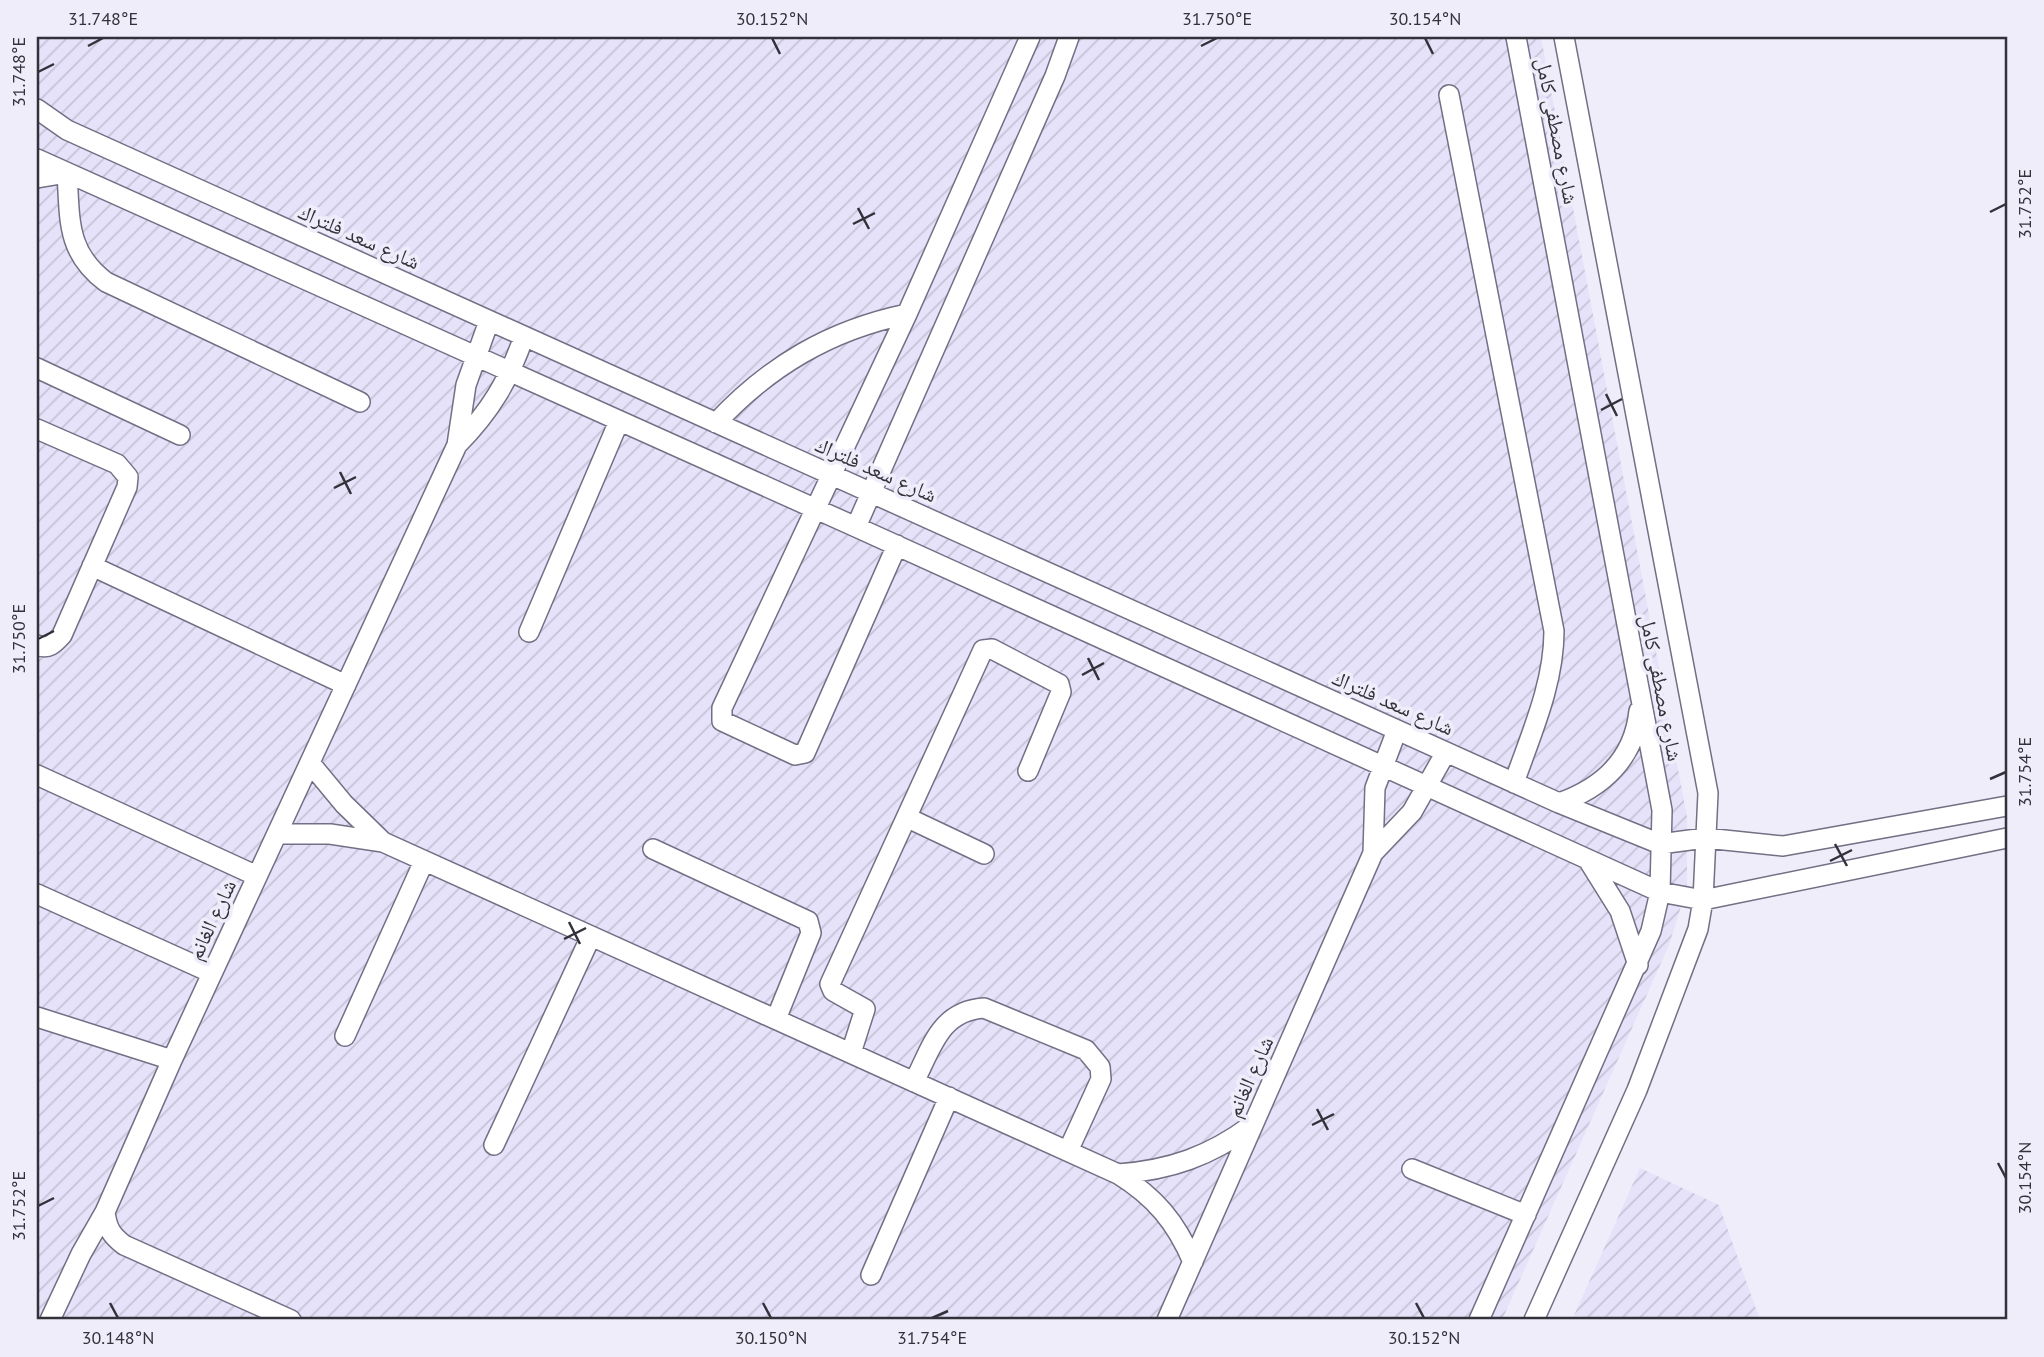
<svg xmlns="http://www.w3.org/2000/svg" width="2044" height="1357" font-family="'PT Sans','Noto Naskh Arabic',sans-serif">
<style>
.industrial{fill:url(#industrial-furrows)}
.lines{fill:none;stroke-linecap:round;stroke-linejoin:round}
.minor-casing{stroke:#736f84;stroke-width:22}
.minor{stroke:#fff;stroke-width:19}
.ticks{fill:none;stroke:#33323b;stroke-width:2.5}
.labels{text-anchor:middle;stroke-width:7;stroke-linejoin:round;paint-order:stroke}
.street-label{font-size:21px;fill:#33323b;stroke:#f0edfb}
.neatline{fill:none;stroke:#33323b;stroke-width:2.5}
.ticks-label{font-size:18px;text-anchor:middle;fill:#33323b}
</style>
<defs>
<pattern id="industrial-furrows" width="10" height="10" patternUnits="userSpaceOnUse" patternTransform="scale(1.75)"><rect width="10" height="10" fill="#e6e2fa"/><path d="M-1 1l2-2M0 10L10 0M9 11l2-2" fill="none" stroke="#c6c2d7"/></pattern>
</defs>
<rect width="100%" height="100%" fill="#f0edfb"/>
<path class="industrial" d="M37,37H1541L1687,817V887L1669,945L1502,1320H37Z
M1640,1168L1719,1205L1760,1320H1572Z"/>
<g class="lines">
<defs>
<path id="minor" d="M1449,95L1554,631C1554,684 1531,734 1514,783
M37,109L67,130L1559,803L1660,844L1705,838L1783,846L2007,806
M37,159L856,527L1660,892L1703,900L2007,838
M37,178L67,173C70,219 66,252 106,282L360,402
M37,368L180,435
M716,423C769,366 830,330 907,314
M37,429L117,464L128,477L127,487L62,635C54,644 48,650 37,645
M457,445C490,412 509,380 524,336
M856,527L1055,76L1069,37
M897,545L805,753L795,755L722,721V708L907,314L1030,37
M92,566L346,685
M529,632L619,421
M310,763L344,804L382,841
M37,775L257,876
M1559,803C1602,788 1634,759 1639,711
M908,818L984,854
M277,834H330L383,842L1118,1174C1155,1197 1176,1222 1193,1262
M653,849L808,921L811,933L776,1019
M1373,853L1375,788L1397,730
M1590,863L1620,911L1638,965
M37,894L212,973
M37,1017L172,1060
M345,1036L424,861
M851,1053L865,1009L833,991L830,984L983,650L992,649L1059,684L1061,692L1028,771
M914,1082C932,1047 940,1011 984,1008L1086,1050L1100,1067L1101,1079L1068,1151
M494,1145L591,936
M1412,1169L1526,1215
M1118,1174C1171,1170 1210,1156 1252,1125
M871,1275L949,1097
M50,1320L81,1254L105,1212
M291,1320L124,1245C111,1235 107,1228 105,1212L172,1060L457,445L466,385L489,321
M1167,1320L1373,853L1412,812L1446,752
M1479,1320L1651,931L1660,892L1662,810L1516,37
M1534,1320L1637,1090L1698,929L1703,900L1708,793L1564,37"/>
</defs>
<use href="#minor" class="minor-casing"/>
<use href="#minor" class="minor"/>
</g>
<path class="ticks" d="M772,38L780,54M1425,38L1433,54M88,46L103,38M1201,46L1217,38M38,72L54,64M858,208L869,229M1990,212L2006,204M853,224L875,213M1606,394L1617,416M1601,410L1622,399M340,472L351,494M334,488L356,477M38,639L54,631M1088,658L1099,680M1082,675L1104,663M1990,779L2006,772M1835,844L1847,866M1830,861L1852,850M569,922L580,944M564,939L586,928M1317,1109L1328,1130M1312,1125L1334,1114M1998,1163L2006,1178M38,1206L54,1198M110,1303L118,1318M763,1303L771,1318M1416,1303L1424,1318M932,1318L948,1311"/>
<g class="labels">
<g class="street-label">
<text transform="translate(1557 131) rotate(79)" y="7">شارع مصطفى كامل</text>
<text transform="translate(359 237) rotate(24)" y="7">شارع سعد فلتراك</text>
<text transform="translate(876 470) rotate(24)" y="7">شارع سعد فلتراك</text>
<text transform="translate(1661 688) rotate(79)" y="7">شارع مصطفى كامل</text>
<text transform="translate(1393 703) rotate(24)" y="7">شارع سعد فلتراك</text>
<text transform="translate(212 920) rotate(-65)" y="7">شارع الغانم</text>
<text transform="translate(1250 1077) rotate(-66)" y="7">شارع الغانم</text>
</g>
</g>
<rect width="2044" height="1357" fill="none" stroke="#f0edfb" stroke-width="77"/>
<rect x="38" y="38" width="1968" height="1280" class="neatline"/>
<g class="ticks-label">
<text x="103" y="25">31.748°E</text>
<text x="772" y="25">30.152°N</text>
<text x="1217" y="25">31.750°E</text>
<text x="1425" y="25">30.154°N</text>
<text transform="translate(19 72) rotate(-90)" y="6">31.748°E</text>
<text transform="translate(2025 204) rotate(-90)" y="6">31.752°E</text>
<text transform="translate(19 639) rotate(-90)" y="6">31.750°E</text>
<text transform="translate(2025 772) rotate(-90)" y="6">31.754°E</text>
<text transform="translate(2025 1178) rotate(-90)" y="6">30.154°N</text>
<text transform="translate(19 1206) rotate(-90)" y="6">31.752°E</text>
<text x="118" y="1344">30.148°N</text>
<text x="771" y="1344">30.150°N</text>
<text x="932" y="1344">31.754°E</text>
<text x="1424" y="1344">30.152°N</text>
</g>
</svg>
